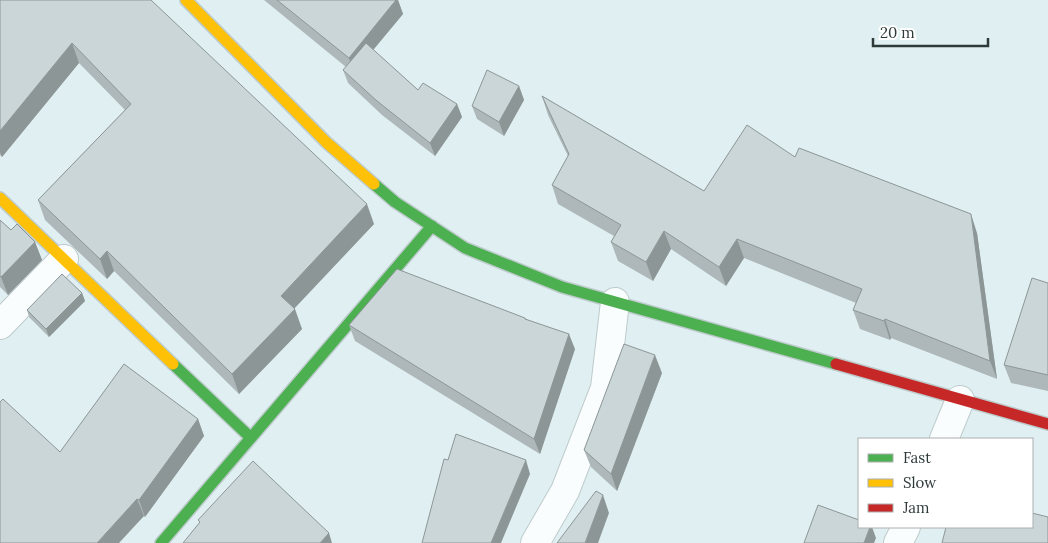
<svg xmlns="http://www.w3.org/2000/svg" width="1048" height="543" font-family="Lora,serif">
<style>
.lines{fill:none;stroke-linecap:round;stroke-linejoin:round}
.street-casing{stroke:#becbcc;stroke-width:30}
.fast-casing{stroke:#becbcc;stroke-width:14}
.slow-casing{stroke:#becbcc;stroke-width:14}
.jam-casing{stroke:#becbcc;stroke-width:14}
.street{stroke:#fafdfd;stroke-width:28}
.fast{stroke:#4caf50;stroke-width:11}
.slow{stroke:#ffc107;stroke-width:11}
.jam{stroke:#c62828;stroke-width:11}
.wall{fill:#aeb8ba}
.shaded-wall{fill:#8d9697}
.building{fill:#cad6d8;stroke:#8d9697}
</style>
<rect width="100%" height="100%" fill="#e0f0f2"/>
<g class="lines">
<defs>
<path id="street" d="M0,325L64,259
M944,439L960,400
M535,543L565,491L605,388L615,302
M898,543L906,527"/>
<path id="fast" d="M374,184L395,202L465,248L562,287L836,364
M173,364L251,438
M161,543L432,226"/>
<path id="slow" d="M186,0L326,142L374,184
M0,198L173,364"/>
<path id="jam" d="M836,364L1048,424"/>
</defs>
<use href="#street" class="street-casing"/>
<use href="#fast" class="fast-casing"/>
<use href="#slow" class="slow-casing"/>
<use href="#jam" class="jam-casing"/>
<use href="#street" class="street"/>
<use href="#fast" class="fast"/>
<use href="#slow" class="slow"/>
<use href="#jam" class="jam"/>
</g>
<path class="wall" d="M0,0L374,224L294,309L302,329L239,394L114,271L107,279L45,220L38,200L125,110L79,63L2,157L0,155Z
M264,0H398L403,14L373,50L418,90L457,104L462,117L435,156L382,115L348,83L343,70L346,67Z
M519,86L524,100L504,136L477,119L472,106Z
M542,96L704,191L795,157L977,233L997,379L891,338L890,340L860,329L853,310L856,303L744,258L726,286L671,249L653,281L618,261L611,242L614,236L558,204L552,185L568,156L548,115Z
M0,220L11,230L35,242L42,260L8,295L0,287Z
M1048,283V391L1011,383L1004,365Z
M82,293L85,301L49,337L29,317L27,310Z
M525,318L526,319L575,349L540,454L355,341L349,325Z
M662,373L617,491L591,467L584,450Z
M198,419L204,436L145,517L60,452Z"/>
<path class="shaded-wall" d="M396,0H398L403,14L354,73L349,58Z
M72,43L79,63L2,157L0,152V131Z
M519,86L524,100L504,136L499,122Z
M457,104L462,117L435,156L430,143Z
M367,204L374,224L288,315L281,296Z
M971,214L977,233L997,379L990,361Z
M664,231L671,249L653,281L646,262Z
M737,239L744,258L726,286L719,267Z
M35,242L42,260L8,295L1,277Z
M107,251L114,271L107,279L100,259Z
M82,293L85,301L49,337L46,329Z
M295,309L302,329L239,394L232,374Z
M885,319L891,338L890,340L884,321Z
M569,334L575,349L540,454L534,439Z
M655,355L662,373L617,491L611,474Z
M198,419L204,436L145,517L139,500Z
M526,460L530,474L501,543H491Z
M603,495L609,513L598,543H585Z
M137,499L144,516L119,543H97Z
M870,527H872L876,538L874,543H864Z
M329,533L332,543H320Z"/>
<path class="building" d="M0,0H151L367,204L281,296L295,309L232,374L107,251L100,259L38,200L131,104L72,43L0,131Z
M277,0H396L349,58Z
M366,43L418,90L423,83L457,104L430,143L377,101L343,70Z
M487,70L519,86L499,122L472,106Z
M542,96L704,191L747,125L795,157L799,148L971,214L990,361L885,319L884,321L853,310L862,289L737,239L719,267L664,231L646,262L611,242L621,225L552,185L569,154Z
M0,220L11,230L17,224L35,242L1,277L0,276Z
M397,269L525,318V319L569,334L534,439L349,325Z
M62,274L82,293L46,329L27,310Z
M1032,278L1048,283V375L1004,365Z
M624,344L655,355L611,474L584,450Z
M124,364L198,419L139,500L137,499L97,543H0V402L3,399L60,452Z
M456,434L526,460L491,543H422L444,459L448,460Z
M253,461L329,533L320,543H183L200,522L198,520Z
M596,491L603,495L585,543H557Z
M818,505L859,520V527H870L864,543H804Z
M1032,513L1048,517V543H942L946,527H1032Z"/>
<rect x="858" y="438" width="175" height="90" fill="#ffffff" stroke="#abb0b0"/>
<rect x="868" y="454" width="25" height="8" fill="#4caf50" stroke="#abb0b0"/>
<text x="903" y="463" font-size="15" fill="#2e393a">Fast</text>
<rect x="868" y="479" width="25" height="8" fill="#ffc107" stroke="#abb0b0"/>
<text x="903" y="488" font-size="15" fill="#2e393a">Slow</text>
<rect x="868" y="504" width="25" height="8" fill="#c62828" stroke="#abb0b0"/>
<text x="903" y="513" font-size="15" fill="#2e393a">Jam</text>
<path d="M873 38v8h115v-8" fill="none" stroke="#2e393a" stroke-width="2.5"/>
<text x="880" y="38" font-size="15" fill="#2e393a" stroke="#ffffff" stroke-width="4" paint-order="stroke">20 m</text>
</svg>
